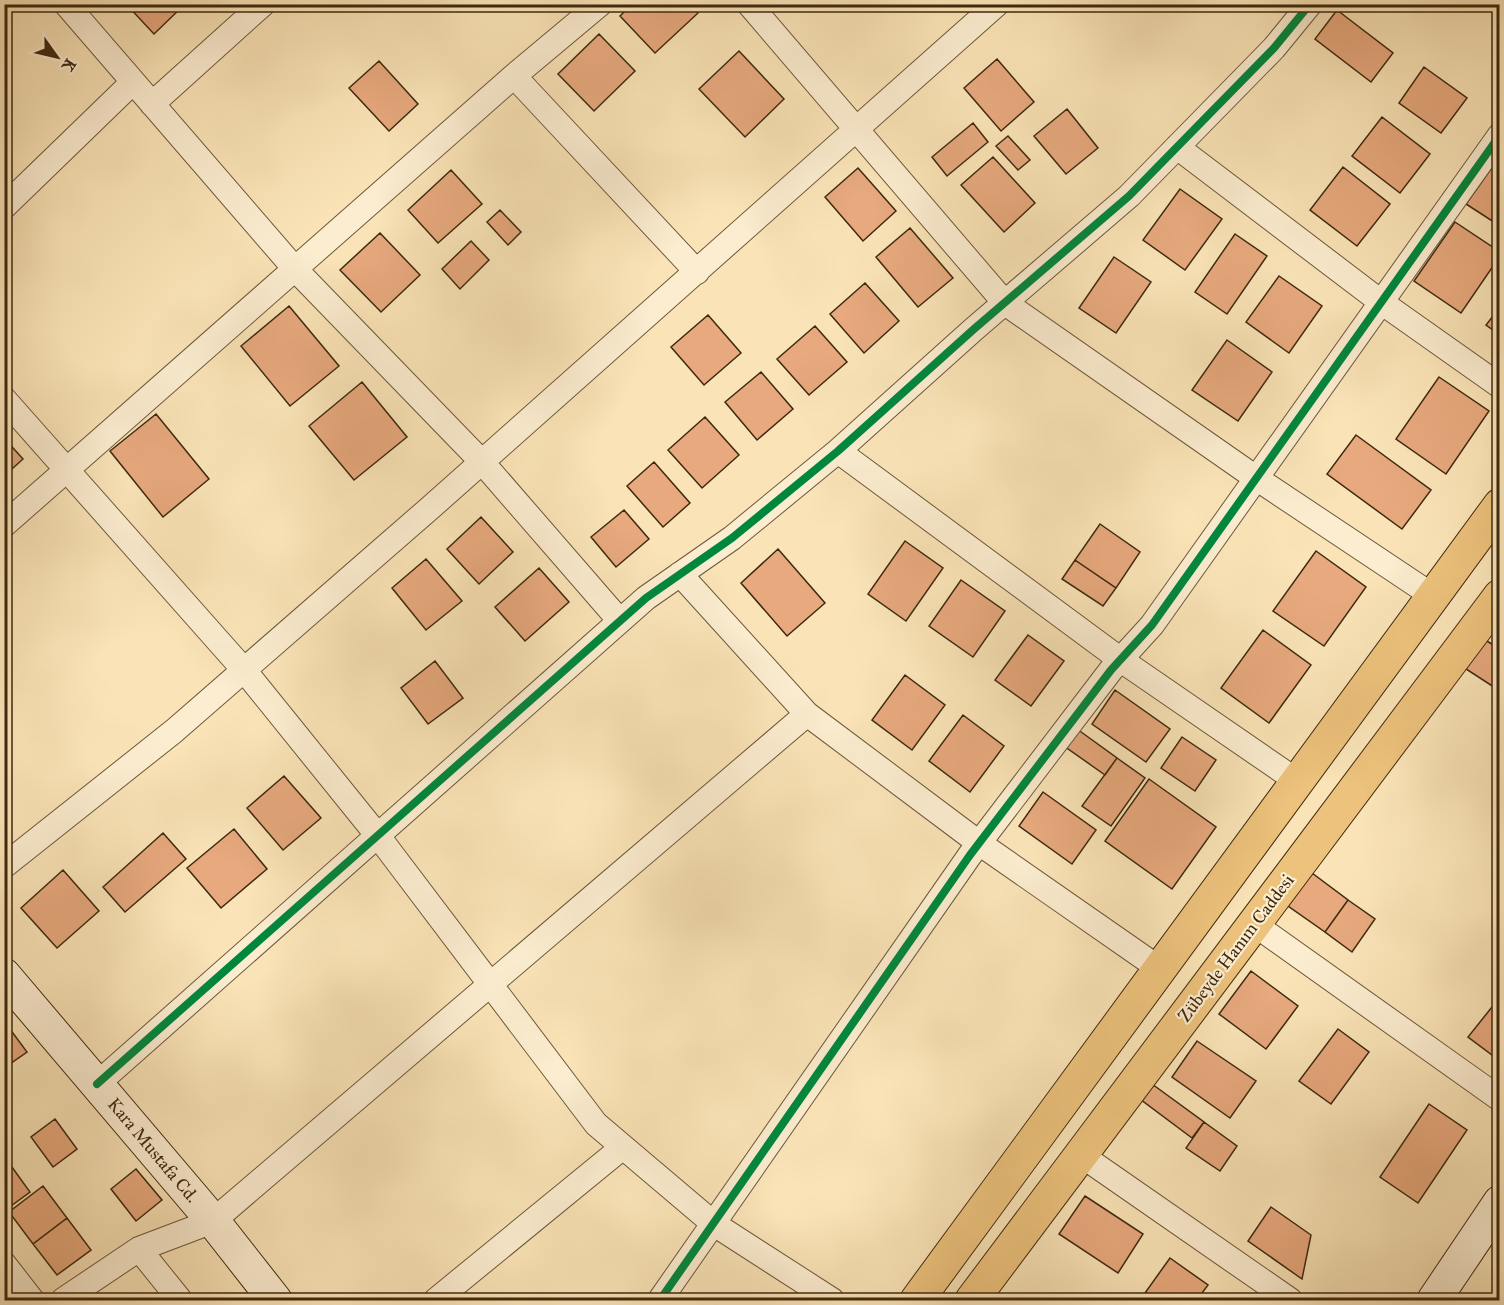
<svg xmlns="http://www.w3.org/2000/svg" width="1504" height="1305" font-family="'IM FELL Great Primer',serif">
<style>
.building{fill:#e7a97d;stroke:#3e2910;stroke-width:1.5}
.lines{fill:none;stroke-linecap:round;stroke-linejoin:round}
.street-casing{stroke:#6d583a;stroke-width:26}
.secondary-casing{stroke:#3e2910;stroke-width:35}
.primary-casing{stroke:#3e2910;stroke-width:35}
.street{stroke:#fcedd0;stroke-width:24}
.secondary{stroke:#fcedd0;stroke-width:33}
.primary{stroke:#edc27c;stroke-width:33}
.cycleway-casing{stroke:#fcedd0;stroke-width:11}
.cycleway{stroke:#00873e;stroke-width:8}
.labels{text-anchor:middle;stroke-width:4.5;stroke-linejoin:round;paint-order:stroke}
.street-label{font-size:18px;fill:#3e2910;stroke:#fcedd0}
</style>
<rect width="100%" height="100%" fill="#fae4b7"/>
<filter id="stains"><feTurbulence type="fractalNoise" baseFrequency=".00333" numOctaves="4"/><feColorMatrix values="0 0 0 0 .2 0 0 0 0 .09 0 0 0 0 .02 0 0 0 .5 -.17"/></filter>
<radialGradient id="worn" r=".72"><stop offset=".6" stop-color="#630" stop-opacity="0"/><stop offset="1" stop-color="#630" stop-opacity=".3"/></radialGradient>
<path class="building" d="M126,4H185L154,34Z
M632,4H690L698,13L655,53L620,16Z
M1337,10L1393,53L1371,82L1315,39Z
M599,34L635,71L594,111L558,74Z
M739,51L784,99L745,137L699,89Z
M997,59L1034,102L1001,131L964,88Z
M379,61L418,104L389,131L349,88Z
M1424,67L1467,98L1441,133L1399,103Z
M1067,109L1098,148L1066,174L1034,136Z
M1382,117L1430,154L1400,193L1352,156Z
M973,123L988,142L947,176L932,157Z
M1008,136L1030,160L1018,170L996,146Z
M1500,156V226L1466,204Z
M993,157L1035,203L1004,232L961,185Z
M1343,167L1390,204L1357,246L1310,210Z
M858,168L896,211L863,241L825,197Z
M451,170L482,204L438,243L408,210Z
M1180,189L1222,219L1185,270L1143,240Z
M500,210L521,232L508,245L487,222Z
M1455,222L1500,252V256L1461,313L1414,281Z
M910,228L953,278L918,307L876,257Z
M380,233L420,275L381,312L340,270Z
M1235,234L1267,256L1227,314L1195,292Z
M471,241L489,260L460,289L442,269Z
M1114,257L1151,282L1116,333L1079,308Z
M1279,276L1322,306L1289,353L1246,322Z
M865,283L899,321L864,353L830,314Z
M289,306L339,366L290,406L241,346Z
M1500,307V335L1486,325Z
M708,315L741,353L704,385L671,347Z
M815,326L847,362L809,395L777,359Z
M1227,340L1272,372L1238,421L1192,390Z
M761,372L793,409L757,440L725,402Z
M1439,377L1489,411L1446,474L1396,439Z
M362,382L407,437L354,480L309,426Z
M156,414L209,479L163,517L110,451Z
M705,417L739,455L702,488L668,450Z
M1356,435L1431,490L1402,529L1327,474Z
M4,438L23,459L4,476Z
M654,462L690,503L663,527L627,486Z
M624,510L649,539L616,567L591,537Z
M481,517L513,552L479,584L447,549Z
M1100,524L1140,552L1116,588L1075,560Z
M905,541L943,568L906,621L868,594Z
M778,549L825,603L787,636L741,583Z
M1316,551L1366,587L1324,646L1273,611Z
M426,559L462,601L426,630L392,588Z
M1075,560L1116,588L1103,606L1062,579Z
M539,568L569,602L525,641L495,607Z
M961,580L1005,611L973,657L929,626Z
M1263,630L1311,665L1269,723L1221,688Z
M1028,635L1064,661L1031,706L995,680Z
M1482,638L1500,649V691L1463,667Z
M435,661L463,698L428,724L401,688Z
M905,675L945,705L912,750L872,720Z
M1115,690L1170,729L1146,762L1092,724Z
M963,715L1004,746L970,792L929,761Z
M1077,729L1117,758L1105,775L1064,746Z
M1182,737L1216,760L1195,791L1161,768Z
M1117,758L1145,778L1111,826L1082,806Z
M284,776L321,818L283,850L247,808Z
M1149,779L1216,827L1172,889L1105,841Z
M1043,792L1096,830L1072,864L1019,826Z
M234,829L267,869L221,908L187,868Z
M163,833L186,859L125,912L103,887Z
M63,870L99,911L57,948L21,908Z
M1312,873L1348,900L1325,932L1288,906Z
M1348,900L1375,919L1352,952L1325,932Z
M1251,971L1298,1006L1266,1049L1219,1014Z
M1500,997V1061L1468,1037Z
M4,1021L27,1052L4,1068Z
M1338,1029L1369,1052L1331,1104L1299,1081Z
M1197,1041L1256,1081L1230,1118L1172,1077Z
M1152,1084L1204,1122L1192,1138L1140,1099Z
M1429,1104L1467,1130L1418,1203L1380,1177Z
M55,1119L77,1149L53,1167L31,1137Z
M1204,1122L1237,1146L1220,1171L1186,1148Z
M9,1163L30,1192L4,1211V1166Z
M136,1169L162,1200L136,1221L111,1189Z
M43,1186L67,1218L33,1244L9,1212Z
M1085,1196L1143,1234L1118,1273L1059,1234Z
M1271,1207L1311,1235L1302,1279L1248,1241Z
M67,1218L91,1250L57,1275L33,1244Z
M1170,1258L1208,1285L1197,1300H1140Z"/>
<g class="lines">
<defs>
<path id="street" d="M66,4L295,269L482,462L620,621
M749,4L1005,303L1256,478L1433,596
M514,76L697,272
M152,104L263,4
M1177,147L1381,302L1500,386
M4,207L133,82
M4,399L244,670L378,836L596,1124L714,1224L832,1300
M838,451L1121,660L1297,781
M4,525L514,76L600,4
M680,574L807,714L979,843L1160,969
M4,866L174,731L430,508L997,4
M1254,924L1500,1099
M97,1084L646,598L732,538L838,451L974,329L1129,196L1274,48L1310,4
M1081,1155L1290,1300
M139,1249L180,1300
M4,1264L32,1300
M63,1300L139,1249L213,1221L807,714
M436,1300L623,1147
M660,1300L970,855L1111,670L1152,625L1500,135"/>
<path id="secondary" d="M4,975L213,1221L275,1300
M1434,1300L1500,1202"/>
<path id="primary" d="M917,1300L1500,505
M972,1300L1500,596"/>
</defs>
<use href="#street" class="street-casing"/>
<use href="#secondary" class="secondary-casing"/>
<use href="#primary" class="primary-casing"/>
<use href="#street" class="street"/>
<use href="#secondary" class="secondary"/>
<use href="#primary" class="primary"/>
<defs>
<path id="cycleway" d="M97,1084L646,598L732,538L838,451L974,329L1129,196L1274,48L1310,4
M660,1300L970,855L1111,670L1152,625L1500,135"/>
</defs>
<use href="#cycleway" class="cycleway-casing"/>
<use href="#cycleway" class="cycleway"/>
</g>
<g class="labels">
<g class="street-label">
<text transform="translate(1236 948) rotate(-53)" y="6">Zübeyde Hanım Caddesi</text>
<text transform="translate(153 1150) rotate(50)" y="6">Kara Mustafa Cd.</text>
</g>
</g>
<rect width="1504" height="1305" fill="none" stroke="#fae4b7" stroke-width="24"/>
<rect x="6" y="6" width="1492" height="1293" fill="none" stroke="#3e2910" stroke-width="3"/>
<rect x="12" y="12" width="1480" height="1281" fill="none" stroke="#3e2910" stroke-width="1.5"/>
<g transform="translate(57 57) rotate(124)" stroke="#fcedd0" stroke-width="4.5" paint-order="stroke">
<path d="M0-4.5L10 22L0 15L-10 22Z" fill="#3e2910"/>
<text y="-9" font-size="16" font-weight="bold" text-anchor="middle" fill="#3e2910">K</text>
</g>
<rect width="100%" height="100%" filter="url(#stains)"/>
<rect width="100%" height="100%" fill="url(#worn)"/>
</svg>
